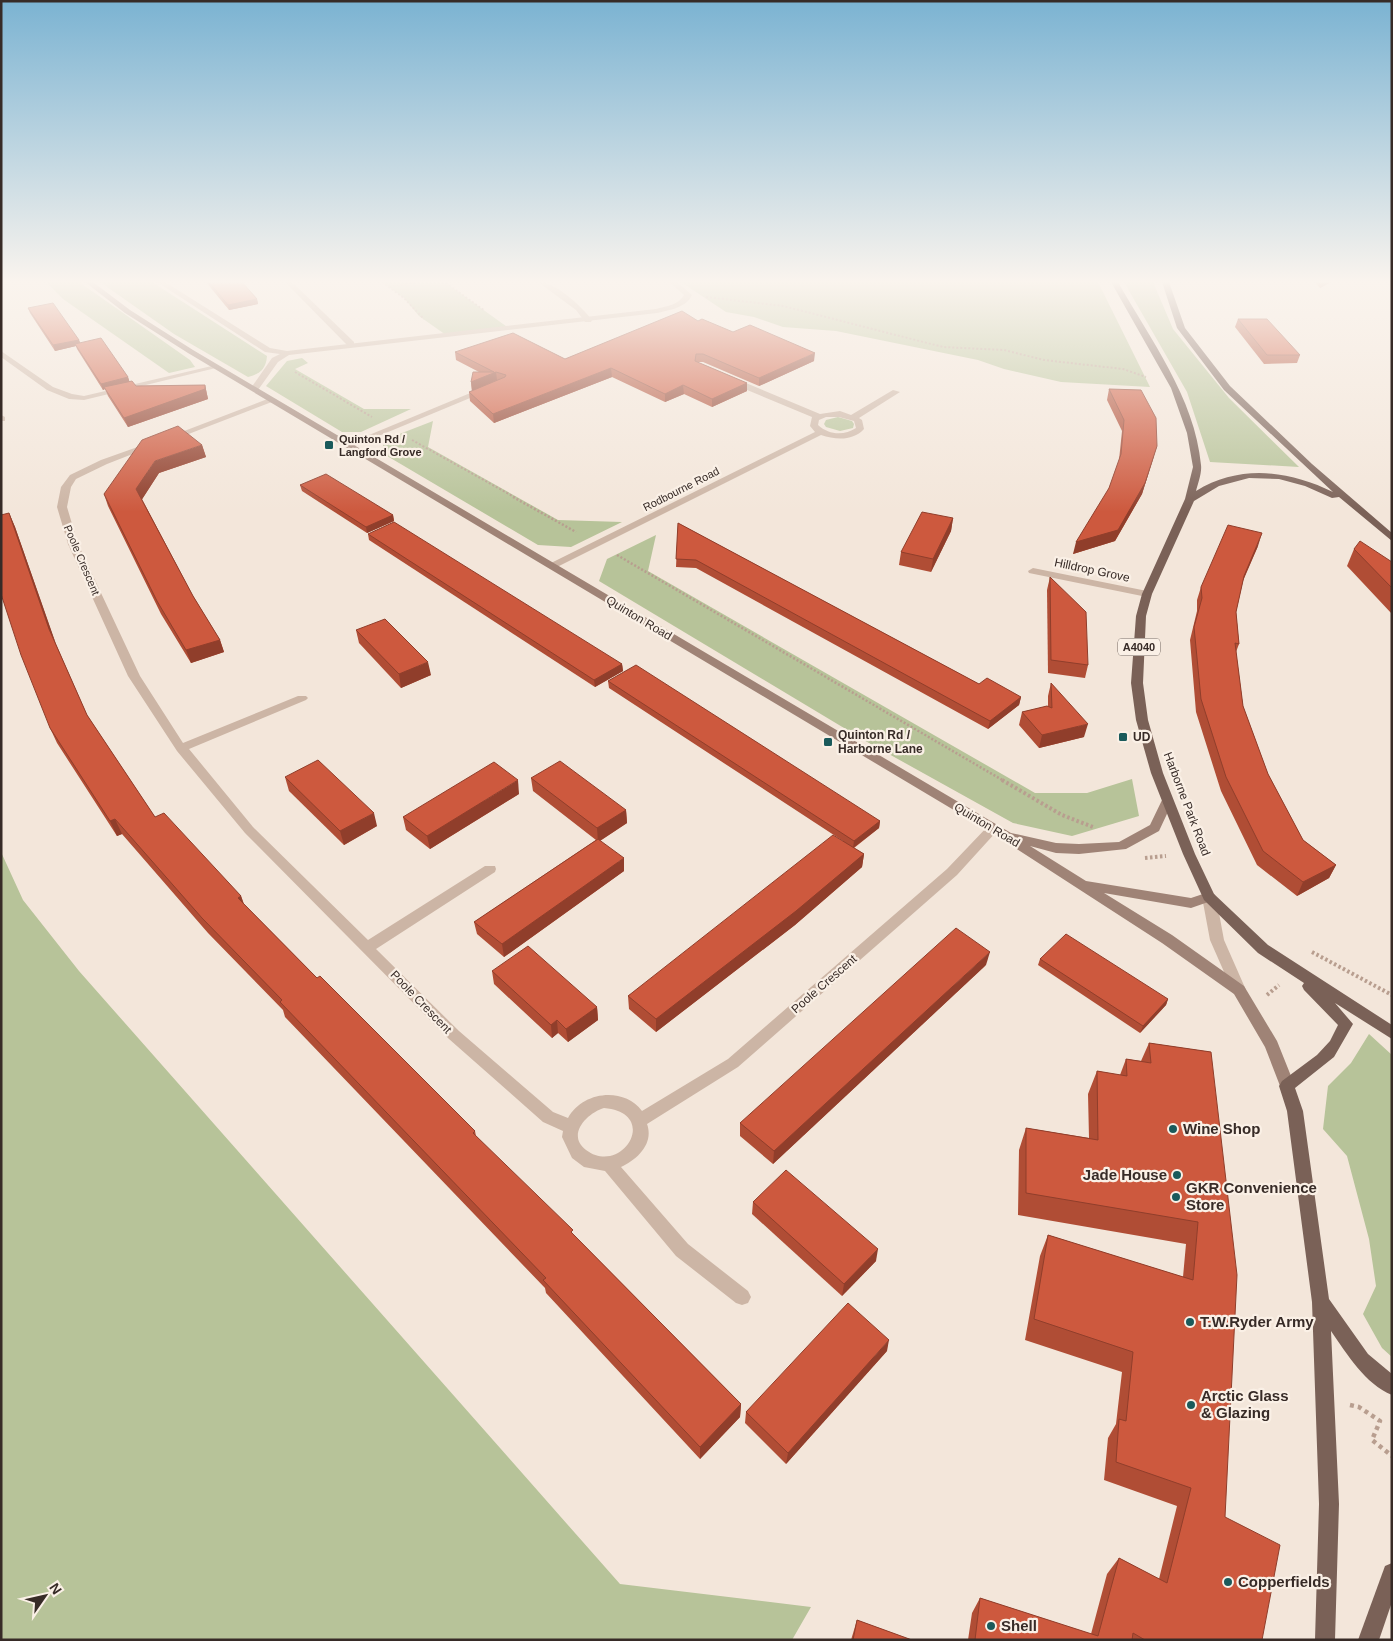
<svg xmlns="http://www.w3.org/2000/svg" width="1393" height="1641" viewBox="0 0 1393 1641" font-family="Arial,sans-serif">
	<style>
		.green { fill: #b7c399 }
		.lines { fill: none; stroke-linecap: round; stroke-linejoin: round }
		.path-far3 { stroke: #b89e8f; stroke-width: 2; stroke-dasharray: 2 2; stroke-linecap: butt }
		.path-far2 { stroke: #b89e8f; stroke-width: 2.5; stroke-dasharray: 2 2; stroke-linecap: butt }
		.path-far1 { stroke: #b89e8f; stroke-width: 4; stroke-dasharray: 2.5 2.5; stroke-linecap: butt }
		.path { stroke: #b89e8f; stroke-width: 4.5; stroke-dasharray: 4 4; stroke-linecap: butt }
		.lane { fill: #ccb5a5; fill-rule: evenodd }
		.street { fill: #ccb5a5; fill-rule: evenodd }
		.secondary { fill: #9f8376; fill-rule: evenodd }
		.primary { fill: #7a6157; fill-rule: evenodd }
		.wall { fill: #b04d35 }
		.shaded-wall { fill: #903e2b }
		.building { fill: #cd593e; stroke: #903e2b }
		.poi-dot { fill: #1a5a5b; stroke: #faf0e6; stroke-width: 2 }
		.labels { text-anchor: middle; stroke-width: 4.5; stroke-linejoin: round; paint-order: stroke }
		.far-poi-label { font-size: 11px; font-weight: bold; fill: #372b27; stroke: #faf0e6; text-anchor: start }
		.far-street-label { font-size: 11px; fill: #372b27; stroke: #faf0e6 }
		.shield { fill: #faf0e6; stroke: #726660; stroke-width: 1 }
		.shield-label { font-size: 11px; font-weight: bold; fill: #372b27 }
		.street-label { font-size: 12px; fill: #372b27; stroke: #faf0e6 }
		.poi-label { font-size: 12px; font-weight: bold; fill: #372b27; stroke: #faf0e6; text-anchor: start }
		.near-poi-label { font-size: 15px; font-weight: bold; fill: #372b27; stroke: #faf0e6; text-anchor: start }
	</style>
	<rect width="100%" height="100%" fill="#f3e6da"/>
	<!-- green -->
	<g class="green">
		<path d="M46 282H79L190 360 195 367 169 373 63 299Z"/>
		<path d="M100 282H152L267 356C266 369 260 374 248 377L174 334Z"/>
		<path d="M382 282 446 283 510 329 446 335 419 316 404 298Z"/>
		<path d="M681 282H1098L1150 387 1061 382 1004 369 978 360 836 331 783 327 754 317 726 312Z"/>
		<path d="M1124 282H1153L1173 329 1229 398 1299 467 1210 462 1187 392Z"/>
		<path d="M302 358 308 363 295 369 364 409H411L361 432H342L266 386 287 361Z"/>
		<path d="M838 417 852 421 854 424 853 428 840 431 826 427 824 424 826 420Z"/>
		<path d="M433 421 428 447 558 520 622 522 571 547 538 545 382 453 384 440Z"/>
		<path d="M656 535 648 571 1035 793H1087L1132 779 1139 816 1072 836 1013 823 869 743 599 581 607 559Z"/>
		<path d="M1 852 23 900 79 971 620 1584 811 1607 792 1640H1Z"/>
		<path d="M1369 1034 1392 1055V1357L1382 1348 1363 1314 1376 1286 1369 1239 1347 1156 1323 1129 1328 1086 1351 1063Z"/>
	</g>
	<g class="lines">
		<!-- path-far3 -->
		<g class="path-far3">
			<path d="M382 282 404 298 424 319"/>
			<path d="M434 282 446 283 485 311"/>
			<path d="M389 287 418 282"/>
			<path d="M706 297 783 306 943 347 1004 350 1044 360 1123 369 1146 377"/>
			<path d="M295 372 372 417"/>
			<path d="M412 440 516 498"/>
		</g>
		<!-- path-far2 -->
		<g class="path-far2">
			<path d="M513 497 576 532"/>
			<path d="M617 555 1004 781"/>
		</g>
		<!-- path-far1 -->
		<g class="path-far1">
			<path d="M1002 780 1062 815 1093 827"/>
			<path d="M1145 858 1166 856"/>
			<path d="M1312 952 1392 995"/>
			<path d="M1267 995 1279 985"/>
		</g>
		<!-- path -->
		<path class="path" d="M1350 1405 1359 1407 1380 1421 1372 1440 1392 1456"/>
		<!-- lane -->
		<g class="lane">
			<path d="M285 282H292L354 342V346H348Z"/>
			<path d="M538 282C556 282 581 306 592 320L591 322H585L576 310Z"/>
			<path d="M1 415 5 417V421H1Z"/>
			<path d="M1209 892 1214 894 1216 897 1224 940 1246 990 1244 994 1239 996 1234 994 1232 990 1210 940 1202 897 1204 894Z"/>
		</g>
		<!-- street -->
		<g class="street">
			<path d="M157 282H165L270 348 287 351 656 309C666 306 679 305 684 295L669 282H677L692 295C686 308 669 310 657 313L289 355 278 362 258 390H255L251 388 272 358 280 354 265 352Z"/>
			<path d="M1 351 53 387 72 394 84 396 216 365 220 367 84 400 69 399 47 390 1 357Z"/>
			<path d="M728 378H734L820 414 840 411 851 415 893 390 900 392 859 418 862 420 864 429C853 441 836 440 821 435L555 568H549V564L815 432 810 426 812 417 728 382ZM826 417H839L854 421 856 428C844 436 829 435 818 425L819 420Z"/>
			<path d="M480 389 487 391 352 447 345 445Z"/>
			<path d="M270 398 277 400 173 440 166 438Z"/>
			<path d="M146 444 153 446 107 464 76 479 71 487 67 507 78 544 140 676 183 743 298 696H306L308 698 306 700 189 749 253 827 368 940 485 866H495L496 869 495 872 376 949 459 1031 553 1112 568 1118C582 1092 623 1086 642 1111L728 1059 947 869 989 825H997L999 828 997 831 957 875 738 1067 647 1124C654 1143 638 1159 621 1167L688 1244 748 1291 751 1297 748 1303 742 1305 736 1303 676 1256 605 1171 584 1167 572 1158 562 1137 563 1131 543 1122 449 1039 245 833 177 751 128 676 68 544 57 507 61 487 70 475 101 460ZM604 1108C661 1113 622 1177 586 1150 566 1135 587 1113 604 1108Z"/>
			<path d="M1033 568 1147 591 1152 594 1147 597 1029 573 1028 571Z"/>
		</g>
		<!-- secondary -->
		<path class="secondary" d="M85 282H93L130 310 193 350 1011 833 1056 843 1079 844 1119 842 1150 825 1163 798H1171L1173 801 1159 831 1126 849 1079 854 1056 853 1030 846 1086 881 1191 898 1209 892 1214 894 1216 897 1214 900 1191 908 1104 893 1172 935 1244 986 1277 1041 1295 1086 1292 1091 1287 1092 1282 1091 1265 1047 1234 994 1162 943 989 831 188 353 125 313Z"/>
		<!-- primary -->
		<g class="primary">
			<path d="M1111 282H1118C1150 339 1195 398 1201 465 1202 473 1198 483 1196 491 1240 464 1288 470 1333 492L1224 390 1177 328 1162 282H1169L1185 328 1230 386 1312 464 1392 533V541L1339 497 1332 498 1305 486 1279 479 1249 478 1219 486 1194 501 1152 594 1146 616 1143 683 1148 720 1163 773 1195 854 1214 894 1268 945 1392 1025V1039L1335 1003 1353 1024 1334 1057 1295 1088 1303 1111 1329 1299 1368 1354 1392 1374V1395C1365 1384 1347 1354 1331 1331L1339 1504 1335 1640H1315L1319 1504 1312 1302 1287 1111 1279 1086 1282 1081 1317 1055 1330 1041 1338 1025 1304 990 1302 986 1304 983 1258 953 1204 900 1183 854 1151 773 1136 720 1131 683 1136 616 1142 594 1185 499 1193 467 1187 433 1171 388Z"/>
			<path d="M1392 1563V1602L1379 1640H1358L1385 1566Z"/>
		</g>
	</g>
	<!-- wall -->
	<g class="wall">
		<path d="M206 282H242L257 299 258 304 229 310Z"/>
		<path d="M1315 282H1331L1320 288Z"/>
		<path d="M28 308 79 340 80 343 128 377 129 381 136 386 205 385 208 399 128 427 108 396 105 389 103 390 77 349 76 346 55 351 30 313Z"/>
		<path d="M1238 319 1300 355 1297 363 1264 364 1235 327Z"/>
		<path d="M698 321 814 361 759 386 703 362H697L747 383V391L712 407 684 394 665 402 612 377 494 423 470 401 469 392 472 391 471 382 479 372 456 360 455 352 565 359Z"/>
		<path d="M1109 389 1154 456 1142 494 1115 541 1073 554 1109 488 1119 460 1122 431 1107 400Z"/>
		<path d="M202 445 206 457 159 473 142 499 193 596 220 640 224 652 191 663 161 614 108 506 104 494Z"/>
		<path d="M300 485 393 515 394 521 367 533 302 491Z"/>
		<path d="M9 513 15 527 55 642 87 715 155 817 241 896 244 904 317 978 475 1131 476 1136 741 1404 740 1417 700 1459 546 1293 545 1288 285 1017 283 1010 208 933 122 834 117 836 57 743 50 728Z"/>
		<path d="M953 518 951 531 931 572 899 565 901 552Z"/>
		<path d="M678 523 979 684 1021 697 1019 705 988 729 696 568 676 567Z"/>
		<path d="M368 534 622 664 623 671 595 687 369 540Z"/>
		<path d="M1258 546 1243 581 1236 612 1239 644 1236 652 1243 706 1268 774 1303 840 1336 865 1329 878 1297 896 1257 865 1221 791 1196 712 1190 640 1197 611V600L1201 587Z"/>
		<path d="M1354 549 1392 562V614L1347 566Z"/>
		<path d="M1050 577 1088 665 1085 678 1048 673 1047 590Z"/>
		<path d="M356 630 431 675 401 688 359 643Z"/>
		<path d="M608 681 880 821 879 828 854 848 864 854 862 867 795 925 656 1032 629 1009 628 996 843 841 609 688Z"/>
		<path d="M1051 683 1084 737 1039 748 1019 725 1022 712 1048 706V696Z"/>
		<path d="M285 777 377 826 344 845 289 791Z"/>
		<path d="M531 778 626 810 627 823 600 841 624 871 504 957 477 934 474 922 596 840 533 791Z"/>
		<path d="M519 794 430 849 406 830 403 817Z"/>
		<path d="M1040 959 1168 999 1166 1005 1140 1033 1038 965Z"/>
		<path d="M986 965 773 1164 740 1136V1123Z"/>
		<path d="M492 971 597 1007 598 1020 568 1042 558 1033 552 1038 494 984Z"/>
		<path d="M1149 1043 1211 1052 1225 1517 1262 1640H968L972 1613 980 1598 1091 1634 1107 1574 1119 1558 1159 1579 1177 1506 1104 1480 1108 1438 1116 1424 1122 1372 1025 1340 1040 1256 1048 1235 1183 1277 1186 1244 1018 1215 1019 1150 1026 1128 1089 1138 1088 1094 1097 1071 1120 1075 1126 1059 1141 1061Z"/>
		<path d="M753 1202 876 1261 842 1296 752 1214Z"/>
		<path d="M887 1351 786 1464 745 1423 746 1412Z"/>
		<path d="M857 1620 912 1640H851Z"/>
	</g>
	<!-- shaded-wall -->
	<g class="shaded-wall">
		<path d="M1322 282H1331L1320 288Z"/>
		<path d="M257 299 258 304 229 310 228 305Z"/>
		<path d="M79 340 81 345 75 344 76 346 55 351 53 345Z"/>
		<path d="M815 353 814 361 759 386V378Z"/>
		<path d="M611 368 612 377 494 423 493 414Z"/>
		<path d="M496 372 497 380 472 391 471 382Z"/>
		<path d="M128 377 130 383 104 387 105 389 103 390 101 384Z"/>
		<path d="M747 383V391L712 407V399Z"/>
		<path d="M205 385 208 399 128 427 124 418Z"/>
		<path d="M683 385 684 394 665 402V394Z"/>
		<path d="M202 445 206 457 159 473 141 501 136 489 155 461Z"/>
		<path d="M1157 446 1142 494 1115 541 1073 554 1076 542Z"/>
		<path d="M9 513 15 527 56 644 49 629Z"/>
		<path d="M393 515 394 521 367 533 366 527Z"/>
		<path d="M953 518 951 531 931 572 933 559Z"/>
		<path d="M1262 533 1258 546 1239 589 1244 576Z"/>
		<path d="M220 640 224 652 191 663 186 650Z"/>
		<path d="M428 662 431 675 401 688 399 674Z"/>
		<path d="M622 664 623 671 595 687 594 680Z"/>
		<path d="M1021 697 1019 705 988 729 990 721Z"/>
		<path d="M1088 724 1084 737 1039 748 1042 735Z"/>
		<path d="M518 780 519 794 430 849 427 836Z"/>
		<path d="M626 810 627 823 598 842 597 828Z"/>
		<path d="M374 813 377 826 344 845 340 831Z"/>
		<path d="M115 819 122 834 117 836 110 821Z"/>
		<path d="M880 821 879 828 853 848 854 841Z"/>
		<path d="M864 854 862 867 795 925 656 1032V1019Z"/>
		<path d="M624 858V871L504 957 502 944Z"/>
		<path d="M1336 865 1329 878 1297 896 1303 882Z"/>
		<path d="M241 896 246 911 238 898Z"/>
		<path d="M990 952 986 965 773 1164 774 1151Z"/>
		<path d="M1168 999 1166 1005 1140 1033 1143 1026Z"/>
		<path d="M597 1007 598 1020 568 1042 566 1029Z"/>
		<path d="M557 1020 558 1033 552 1038 551 1025Z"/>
		<path d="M878 1249 876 1261 842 1296 844 1284Z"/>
		<path d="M889 1340 887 1351 786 1464 788 1453Z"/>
		<path d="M741 1404 740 1417 700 1459V1447Z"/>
	</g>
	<!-- building -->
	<g class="building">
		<path d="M209 282H242L257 299 228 305Z"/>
		<path d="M53 303 79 340 53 345 28 308Z"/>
		<path d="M682 311 698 321 702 319 733 332 750 325 815 353 759 378 703 354H696L695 361 747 383 712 399 683 385 665 394 611 368 493 414 469 392 505 377 506 375 496 372 471 382 473 372H494L455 352 513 333 565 359Z"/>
		<path d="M1238 319H1267L1300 355H1267Z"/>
		<path d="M101 338 128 377 101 384 75 344Z"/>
		<path d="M132 381 136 386 205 385V389L124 418 104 387Z"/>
		<path d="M1109 389 1141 390 1156 418 1157 446 1145 483 1118 530 1076 542 1109 488 1121 454 1124 420Z"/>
		<path d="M178 426 202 445 155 461 136 489 193 596 220 640 186 650 157 601 104 494 142 440Z"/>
		<path d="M326 474 393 515 366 527 300 485Z"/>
		<path d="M922 512 953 518 933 559 901 552Z"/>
		<path d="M9 513 49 629 87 715 155 817 164 813 241 896 238 898 317 978 320 976 475 1131 473 1133 573 1230 571 1232 741 1404 700 1447 543 1280 546 1278 280 1002 282 1000 202 918 115 819 110 821 50 728 21 655 1 594V515Z"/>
		<path d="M394 522 622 664 594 680 368 534Z"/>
		<path d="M678 523 979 684 987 678 1021 697 990 721 696 560 676 559Z"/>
		<path d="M1228 525 1262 533 1244 576 1236 612 1239 644 1235 643 1243 706 1268 774 1303 840 1336 865 1303 882 1263 851 1226 777 1201 699 1194 627 1202 598 1201 587Z"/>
		<path d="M1360 541 1392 562V588L1354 549Z"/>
		<path d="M1050 577 1086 612 1088 665 1051 660Z"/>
		<path d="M385 619 428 662 399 674 356 630Z"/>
		<path d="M636 665 880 821 854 841 608 681Z"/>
		<path d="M1051 683 1088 724 1042 735 1022 712 1047 706 1052 708Z"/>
		<path d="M318 760 374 813 340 831 285 777Z"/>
		<path d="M560 761 626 810 597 828 531 778Z"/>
		<path d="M494 762 518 780 427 836 403 817Z"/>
		<path d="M833 835 864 854 796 911 656 1019 628 996Z"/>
		<path d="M598 839 624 858 502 944 474 922Z"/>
		<path d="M956 928 990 952 774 1151 740 1123Z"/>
		<path d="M1066 934 1168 999 1143 1026 1040 959Z"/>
		<path d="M528 946 597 1007 566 1029 557 1020 551 1025 492 971Z"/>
		<path d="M1149 1043 1211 1052 1237 1275 1225 1517 1280 1545 1262 1640H1145L1133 1633 1132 1640H975L980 1598 1098 1636 1119 1558 1167 1583 1191 1488 1116 1462 1119 1419 1126 1421 1133 1352 1034 1319 1048 1235 1193 1280 1198 1222 1026 1193V1128L1098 1140 1097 1071 1127 1076 1126 1059 1151 1063Z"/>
		<path d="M786 1170 878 1249 844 1284 753 1202Z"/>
		<path d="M848 1303 889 1340 788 1453 746 1412Z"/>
		<path d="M857 1620 912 1640H853Z"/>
	</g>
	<!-- sky -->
	<linearGradient id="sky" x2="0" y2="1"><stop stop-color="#7bb3d2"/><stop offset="0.55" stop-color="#faf4ee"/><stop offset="1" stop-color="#faf4ee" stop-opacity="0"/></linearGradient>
	<rect width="1393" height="512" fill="url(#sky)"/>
	<!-- markers -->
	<g class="poi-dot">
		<rect x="324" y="440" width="10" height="10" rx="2.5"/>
		<rect x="1118" y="732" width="10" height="10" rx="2.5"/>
		<rect x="823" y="737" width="10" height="10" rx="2.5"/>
		<circle cx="1173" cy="1129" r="5"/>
		<circle cx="1177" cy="1175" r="5"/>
		<circle cx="1176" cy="1197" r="5"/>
		<circle cx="1190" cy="1322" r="5"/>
		<circle cx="1191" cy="1405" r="5"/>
		<circle cx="1228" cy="1582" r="5"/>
		<circle cx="991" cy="1626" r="5"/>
	</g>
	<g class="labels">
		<!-- far-poi labels -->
		<g class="far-poi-label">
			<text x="339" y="443">Quinton Rd /<tspan x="339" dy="13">Langford Grove</tspan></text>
		</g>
		<!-- far-street labels -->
		<g class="far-street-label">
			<text transform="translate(681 489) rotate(-27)" y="4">Rodbourne Road</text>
			<text transform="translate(82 560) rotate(67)" y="4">Poole Crescent</text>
		</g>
		<!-- shield labels -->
		<rect class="shield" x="1118" y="638.5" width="42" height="17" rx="4"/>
		<g class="shield-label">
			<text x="1139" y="651">A4040</text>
		</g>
		<!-- street labels -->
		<g class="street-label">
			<text transform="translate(1092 570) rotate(12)" y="4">Hilldrop Grove</text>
			<text transform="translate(639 618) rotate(31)" y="4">Quinton Road</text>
			<text transform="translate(1187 804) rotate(69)" y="4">Harborne Park Road</text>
			<text transform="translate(987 825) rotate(31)" y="4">Quinton Road</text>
			<text transform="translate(824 984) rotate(-41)" y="4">Poole Crescent</text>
			<text transform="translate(421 1002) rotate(46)" y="4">Poole Crescent</text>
		</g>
		<!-- poi labels -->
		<g class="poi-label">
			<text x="838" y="739">Quinton Rd /<tspan x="838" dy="14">Harborne Lane</tspan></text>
			<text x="1133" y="741">UD</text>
		</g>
		<!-- near-poi labels -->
		<g class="near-poi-label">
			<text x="1183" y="1134">Wine Shop</text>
			<text x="1167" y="1180" text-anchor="end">Jade House</text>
			<text x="1186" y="1193">GKR Convenience<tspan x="1186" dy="17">Store</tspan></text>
			<text x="1200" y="1327">T.W.Ryder Army</text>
			<text x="1201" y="1401">Arctic Glass<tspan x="1201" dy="17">&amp; Glazing</tspan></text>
			<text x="1238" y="1587">Copperfields</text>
			<text x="1001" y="1631">Shell</text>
		</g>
	</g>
	<!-- border -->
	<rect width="1393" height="1641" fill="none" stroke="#372b27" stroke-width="5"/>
	<!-- north arrow -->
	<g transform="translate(45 1596) rotate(56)" stroke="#faf0e6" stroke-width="4" paint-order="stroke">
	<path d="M0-4L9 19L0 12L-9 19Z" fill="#372b27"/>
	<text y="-8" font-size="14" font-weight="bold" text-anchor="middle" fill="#372b27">N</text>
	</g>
</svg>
